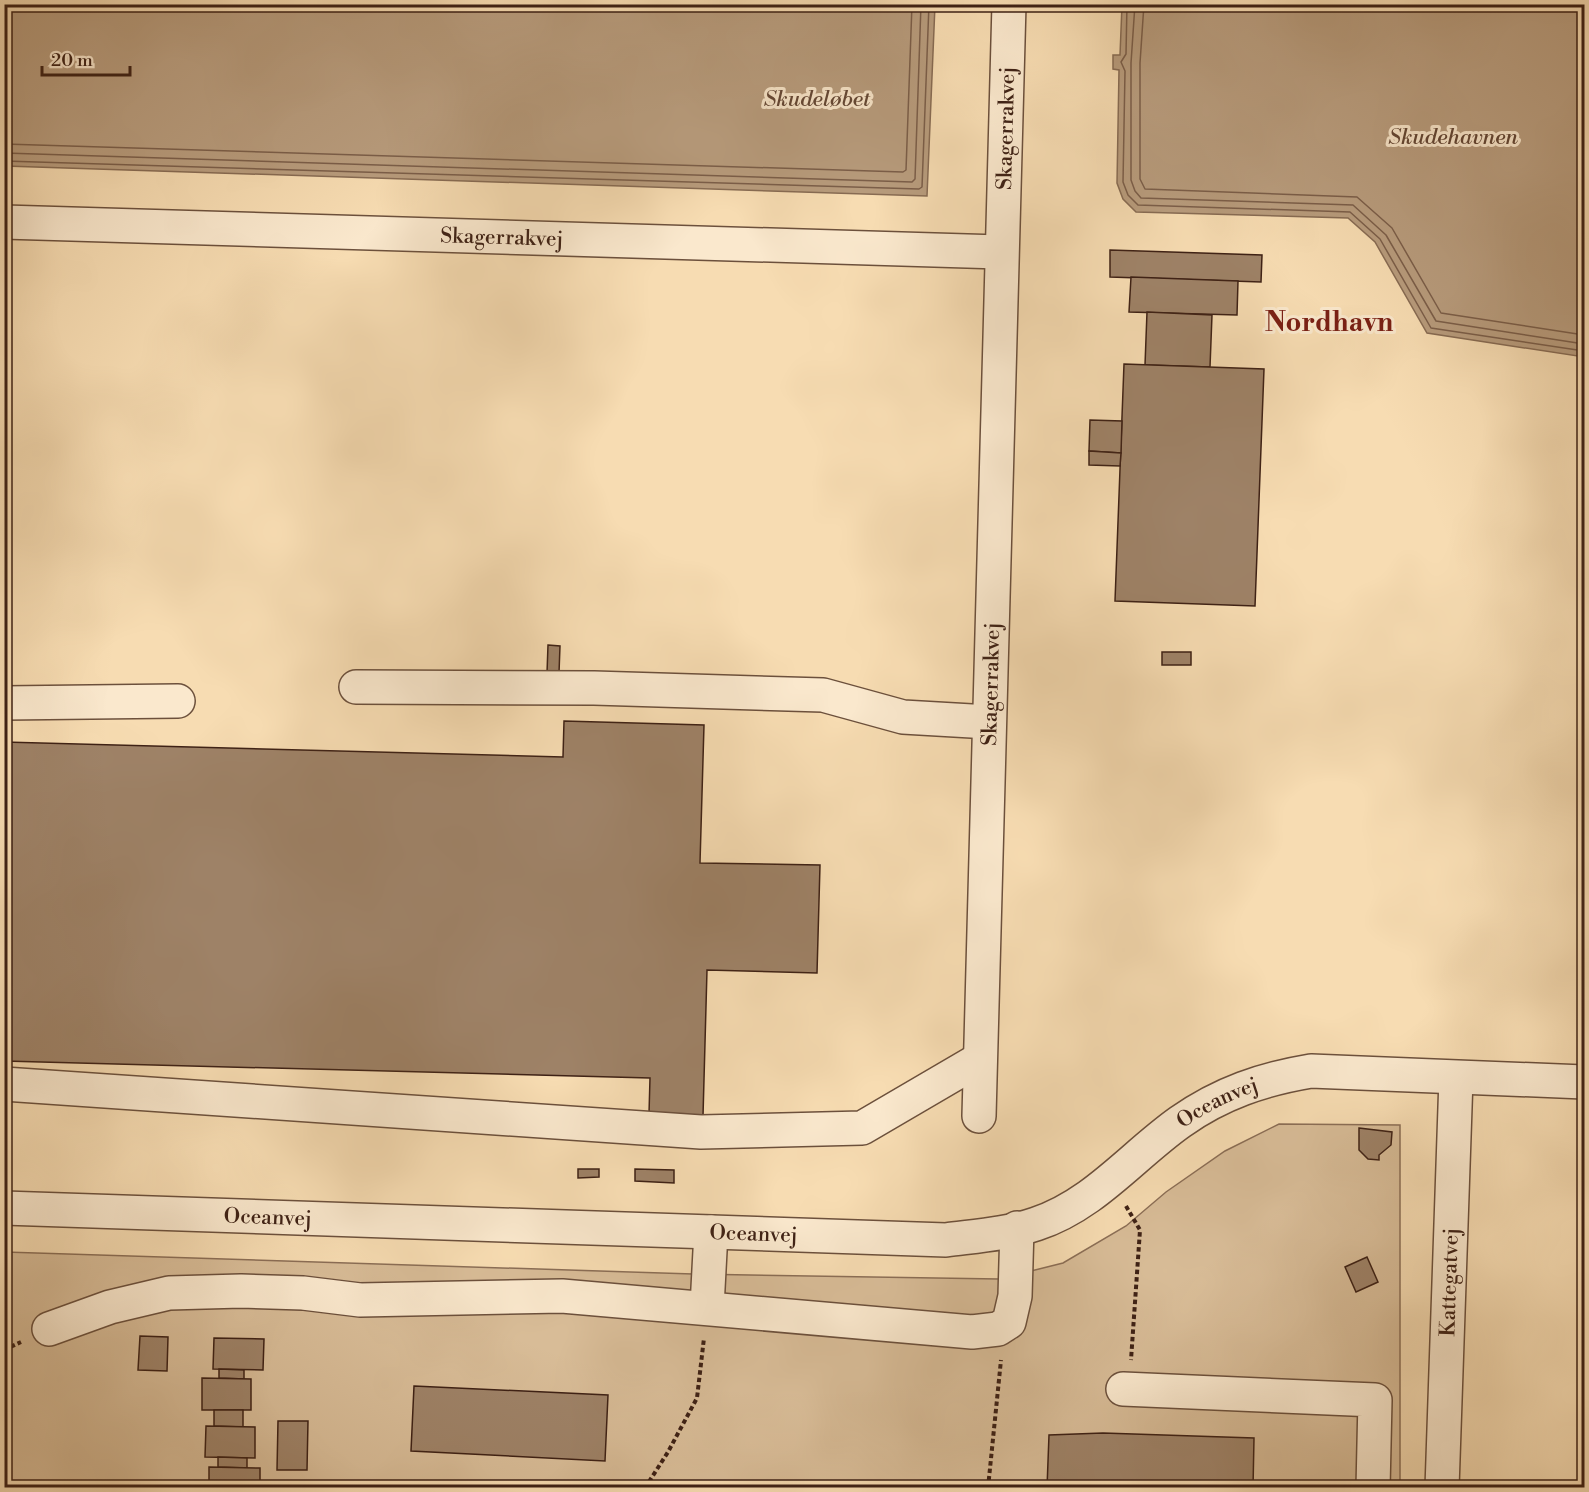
<svg xmlns="http://www.w3.org/2000/svg" width="1589" height="1492" viewBox="0 0 1589 1492" font-family="'Libre Bodoni',serif">
	<style>
		.green { fill: #d8bc97; stroke: #8b6e56; stroke-width: 1.5 }
		.water { fill: #b89c7d; stroke: #876b53; stroke-width: 1.5 }
		.lines { fill: none; stroke-linecap: round; stroke-linejoin: round }
		.shore { stroke: #7b5e49; stroke-width: 1.5 }
		.building { fill: #9e8267; stroke: #3e2115; stroke-width: 1.5 }
		.minor-casing { stroke: #6c503c; stroke-width: 36 }
		.path { stroke: #3e2115; stroke-width: 4; stroke-dasharray: 4.5 3; stroke-linecap: butt }
		.minor { stroke: #fae8cd; stroke-width: 33 }
		.labels { text-anchor: middle; stroke-width: 6; stroke-linejoin: round; paint-order: stroke }
		.street-label { font-size: 21px; fill: #3e2115; stroke: #fae8cd }
		.water-label { font-size: 22px; font-style: italic; fill: #634634; stroke: #fae8cd }
		.district-label { font-size: 27px; font-weight: bold; fill: #7a1f14; stroke: #fae8cd }
	</style>
	<rect width="100%" height="100%" fill="#f7dcb2"/>
	<filter id="stains"><feTurbulence type="fractalNoise" baseFrequency=".00333" numOctaves="4"/><feColorMatrix values="0 0 0 0 .2 0 0 0 0 .09 0 0 0 0 .02 0 0 0 .5 -.17"/></filter>
	<radialGradient id="worn" r=".72"><stop offset=".6" stop-color="#630" stop-opacity="0"/><stop offset="1" stop-color="#630" stop-opacity=".3"/></radialGradient>
	<!-- green -->
	<path class="green" d="M1279 1124 1400 1125V1487L5 1488V1252L693 1274 999 1279 1063 1263 1126 1226 1166 1192 1225 1151Z"/>
	<!-- water -->
	<g class="water">
		<path d="M5 4 935 5 927 196 5 166Z"/>
		<path d="M1122 5H1584V357L1427 333 1375 242 1348 218 1136 212 1123 199 1117 183 1119 70 1113 69V55H1120Z"/>
	</g>
	<g class="lines">
		<!-- shore -->
		<g class="shore">
			<path d="M1127 4 1126 54 1121 62 1125 71 1123 182 1128 195 1138 205 1350 212 1380 239 1431 328 1584 351"/>
			<path d="M1135 4 1131 63V180L1135 191 1141 198 1353 205 1386 235 1436 321 1584 344"/>
			<path d="M1144 4 1140 63V179L1145 189 1357 197 1392 228 1441 313 1584 335"/>
			<path d="M4 144 903 172 906 170 912 4"/>
			<path d="M4 153 912 182 915 179 921 4"/>
			<path d="M4 161 919 189 922 187 929 4"/>
		</g>
	</g>
	<!-- building -->
	<g class="building">
		<path d="M1110 250 1262 255 1261 282 1110 277Z"/>
		<path d="M1131 277 1238 281 1237 315 1129 312Z"/>
		<path d="M1147 312 1212 315 1210 367 1145 365Z"/>
		<path d="M1124 364 1264 369 1255 606 1115 601Z"/>
		<path d="M1090 420 1122 421 1121 453 1089 451Z"/>
		<path d="M1089 451 1121 453 1120 466 1089 465Z"/>
		<path d="M548 645 560 646 559 673H547Z"/>
		<rect x="1162" y="652" width="29" height="13"/>
		<path d="M564 721 704 725 700 863 820 865 817 973 707 970 703 1116 649 1114 650 1078 4 1061V742L563 757Z"/>
		<path d="M1359 1128 1392 1132 1391 1145 1379 1155V1160L1368 1159 1359 1150Z"/>
		<path d="M578 1169H599V1177L578 1178Z"/>
		<path d="M635 1169 674 1170V1183L635 1181Z"/>
		<path d="M1367 1257 1378 1282 1356 1292 1345 1267Z"/>
		<path d="M140 1336 168 1337 167 1371 138 1370Z"/>
		<path d="M214 1338 264 1339 263 1370 213 1369Z"/>
		<path d="M219 1369 244 1370V1379L219 1378Z"/>
		<path d="M202 1378 251 1379V1410H202Z"/>
		<path d="M414 1386 608 1395 605 1461 411 1451Z"/>
		<path d="M214 1410H243V1427L214 1426Z"/>
		<path d="M278 1421H308L307 1470H277Z"/>
		<path d="M206 1426 255 1427V1458L205 1457Z"/>
		<path d="M1103 1433 1254 1438 1253 1488H1047L1049 1435Z"/>
		<path d="M218 1457 247 1458V1468L218 1467Z"/>
		<path d="M209 1467 260 1468V1488H209Z"/>
	</g>
	<g class="lines">
		<!-- minor casing -->
		<g class="minor-casing">
			<g id="minor">
				<path id="s1" d="M4 222 1000 252"/>
				<path d="M356 687 594 688 823 695 903 717 989 722"/>
				<path d="M4 703 178 701"/>
				<path d="M4 1084 701 1132 862 1128 980 1059"/>
				<path id="s2" d="M979 1116 1009 4"/>
				<path id="s3" d="M4 1208 946 1240C976 1236 1007 1234 1036 1224 1094 1205 1132 1156 1180 1122 1221 1093 1263 1079 1311 1071L1584 1082"/>
				<path d="M707 1307 711 1232"/>
				<path d="M49 1329 110 1307 169 1293 241 1291 303 1293 360 1300 562 1296 972 1332 998 1329 1009 1322 1015 1296 1017 1228"/>
				<path d="M1123 1389 1375 1400 1373 1488"/>
				<path id="s4" d="M1442 1488 1456 1078"/>
			</g>
		</g>
		<!-- path -->
		<g class="path">
			<path d="M1126 1206 1140 1230 1131 1360"/>
			<path d="M4 1350 21 1342"/>
			<path d="M645 1488 668 1452 697 1398 704 1338"/>
			<path d="M988 1488 1001 1360"/>
		</g>
		<!-- minor -->
		<use href="#minor" class="minor"/>
	</g>
	<g class="labels">
		<!-- street labels -->
		<g class="street-label">
			<text dy="7" stroke="none"><textPath href="#s2" startOffset="988">Skagerrakvej</textPath></text>
			<text dy="7" stroke="none"><textPath href="#s1" startOffset="498">Skagerrakvej</textPath></text>
			<text dy="7" stroke="none"><textPath href="#s2" startOffset="432">Skagerrakvej</textPath></text>
			<text dy="7" stroke="none"><textPath href="#s3" startOffset="1254">Oceanvej</textPath></text>
			<text dy="7" stroke="none"><textPath href="#s3" startOffset="264">Oceanvej</textPath></text>
			<text dy="7" stroke="none"><textPath href="#s3" startOffset="750">Oceanvej</textPath></text>
			<text dy="7" stroke="none"><textPath href="#s4" startOffset="206">Kattegatvej</textPath></text>
		</g>
		<!-- water labels -->
		<g class="water-label">
			<text x="817" y="106">Skudeløbet</text>
			<text x="1453" y="144">Skudehavnen</text>
		</g>
		<!-- district labels -->
		<g class="district-label">
			<text x="1329" y="331">Nordhavn</text>
		</g>
	</g>
	<!-- margin -->
	<rect width="1589" height="1492" fill="none" stroke="#f7dcb2" stroke-width="24"/>
	<rect x="6" y="6" width="1577" height="1480" fill="none" stroke="#3e2115" stroke-width="3"/>
	<rect x="12" y="12" width="1565" height="1468" fill="none" stroke="#3e2115" stroke-width="1.5"/>
	<!-- scale -->
	<path d="M42 66v9h88v-9" fill="none" stroke="#3e2115" stroke-width="3"/>
	<text x="51" y="66" font-size="18" fill="#3e2115" stroke="#fae8cd" stroke-width="4.5" paint-order="stroke">20 m</text>
	<rect width="100%" height="100%" filter="url(#stains)"/>
	<rect width="100%" height="100%" fill="url(#worn)"/>
</svg>
